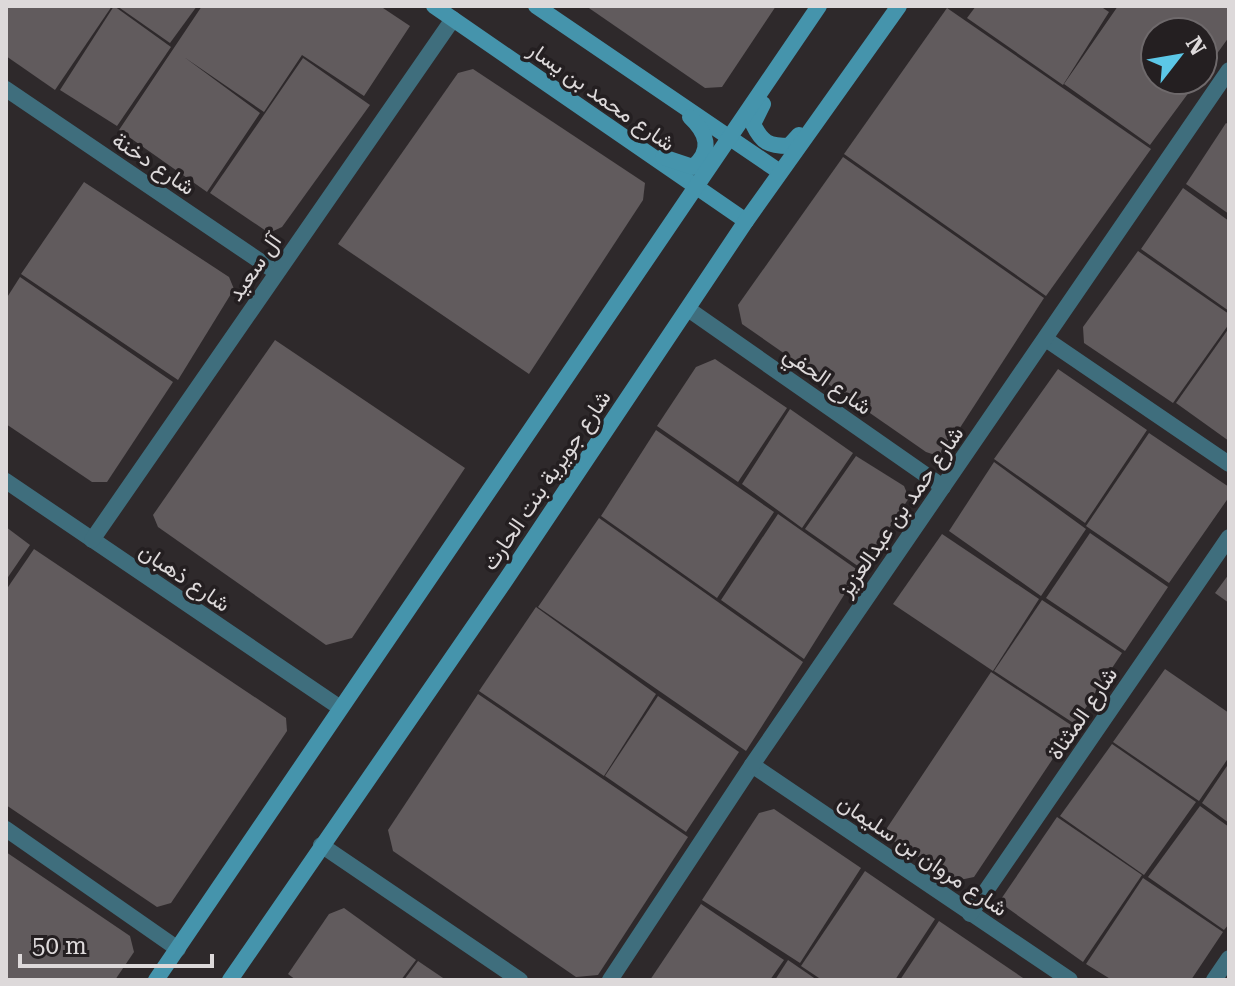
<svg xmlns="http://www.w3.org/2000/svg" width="1235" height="986" viewBox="0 0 1235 986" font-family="'Roboto Serif',Vazirmatn,serif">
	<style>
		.building { fill: #615b5d }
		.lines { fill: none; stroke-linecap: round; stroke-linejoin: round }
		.street { stroke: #3f6e7d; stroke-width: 16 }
		.secondary { stroke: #4594ac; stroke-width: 16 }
		.labels { text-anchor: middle; stroke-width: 7; stroke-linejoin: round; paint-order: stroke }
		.street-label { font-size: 22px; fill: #ddd9da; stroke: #241f21 }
	</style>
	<rect width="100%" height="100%" fill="#2e292b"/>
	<!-- building -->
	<g class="building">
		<path d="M6 6H112L55 90 6 56Z"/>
		<path d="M114 6 171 47 117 126 60 90Z"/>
		<path d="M117 6H197L170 43Z"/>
		<path d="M202 6H380L410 26 364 96 302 55 264 112 184 57 260 113 207 192 119 130Z"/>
		<path d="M586 6H776L722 87 705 88Z"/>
		<path d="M976 6H1100L1109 12 1063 85 967 18Z"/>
		<path d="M1118 6H1229V37L1203 73V32H1155V80H1198L1150 145 1064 84Z"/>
		<path d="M947 8 1151 149 1046 296 844 154Z"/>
		<path d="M303 58 370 105 282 227 269 233 210 193Z"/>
		<path d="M473 69 645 183 643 200 529 374 338 244 458 73Z"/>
		<path d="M1226 123 1229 125V214L1186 184Z"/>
		<path d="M843 157 1044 298 941 457 926 452 742 324 738 305Z"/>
		<path d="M84 182 229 277 234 289 178 380 21 274Z"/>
		<path d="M1183 188 1229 221V311L1141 249Z"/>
		<path d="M1138 251 1229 314V324L1173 403 1084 343 1083 327Z"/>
		<path d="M20 277 173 382 107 482H92L6 424V299Z"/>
		<path d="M1229 328V441L1176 403Z"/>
		<path d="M275 340 465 468 352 638 326 645 158 527 153 515Z"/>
		<path d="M715 359 787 408 738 482 657 426 696 367Z"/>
		<path d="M1058 369 1147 430 1085 523 994 459Z"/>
		<path d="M790 409 853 453 802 528 742 484Z"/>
		<path d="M656 430 774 512 717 598 601 516Z"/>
		<path d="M1149 433 1229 487V497L1169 583 1086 526Z"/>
		<path d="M856 456 904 486 909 498 862 569 805 529Z"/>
		<path d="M994 462 1086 529 1041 596 949 531Z"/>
		<path d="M778 514 859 571 804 659 721 600Z"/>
		<path d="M599 518 803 662 746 751 538 607Z"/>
		<path d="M6 527 30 545 6 580Z"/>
		<path d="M1090 533 1168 587 1125 651 1046 598Z"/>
		<path d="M942 534 1039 599 993 671 893 604Z"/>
		<path d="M34 549 286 718 287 731 171 903 157 907 6 805V590Z"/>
		<path d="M1229 574V603L1215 593Z"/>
		<path d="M1042 600 1122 653 1075 724 994 671Z"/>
		<path d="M536 607 656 694 604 776 479 691Z"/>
		<path d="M1165 669 1229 713V757L1199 801 1113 742Z"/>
		<path d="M991 672 1074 727 974 877 955 881 883 834Z"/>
		<path d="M478 694 688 837 598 975 576 977 393 851 388 830Z"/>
		<path d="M658 696 739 752 686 832 605 776Z"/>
		<path d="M1112 744 1196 802 1144 875 1060 816Z"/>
		<path d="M1229 763V823L1202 803Z"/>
		<path d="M1200 806 1229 827V924L1224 930 1148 877Z"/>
		<path d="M774 809 861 868 800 963 702 900 759 813Z"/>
		<path d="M1057 817 1142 875 1083 962 999 902Z"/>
		<path d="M6 852 130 936 134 952 115 980H6Z"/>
		<path d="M865 871 935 919 895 980H822L801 966Z"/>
		<path d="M1143 878 1223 932 1191 980H1112L1086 964Z"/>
		<path d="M701 904 784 960 770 980H650Z"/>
		<path d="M344 908 416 960 401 980H296L288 974 329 914Z"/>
		<path d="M939 921 1026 980H900Z"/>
		<path d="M788 960 817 980H775Z"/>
		<path d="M418 961 446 980H404Z"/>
	</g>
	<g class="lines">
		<!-- street -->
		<g class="street">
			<path d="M6 89 276 272"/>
			<path d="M688 309 943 487"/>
			<path d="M1047 340 1229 464"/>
			<path d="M6 481 339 707"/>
			<path d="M92 540 453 19"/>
			<path d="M752 765 1070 980"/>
			<path d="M6 829 178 949"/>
			<path d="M321 845 520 980"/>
			<path d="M970 914 1229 537"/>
			<path d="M610 980 752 765 1229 70"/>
			<path d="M1214 980 1229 958"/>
		</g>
		<!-- secondary -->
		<g class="secondary">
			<path d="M434 6 746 221"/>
			<path d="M536 6 780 172"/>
			<path d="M763 104 753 124C762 143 769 146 789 146L799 135"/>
			<path d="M663 157 693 167C713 150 707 133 690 117"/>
			<path d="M156 980 819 6"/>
			<path d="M230 980 507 578 746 221 899 6"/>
		</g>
	</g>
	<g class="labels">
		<!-- street labels -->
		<g class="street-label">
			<text transform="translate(602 96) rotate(35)" y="8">شارع محمد بن يسار</text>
			<text transform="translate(154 163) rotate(34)" y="8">شارع دخنة</text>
			<text transform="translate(254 267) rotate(-55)" y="8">آل سعيد</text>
			<text transform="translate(828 380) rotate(35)" y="8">شارع الحفي</text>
			<text transform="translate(546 480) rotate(-56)" y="8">شارع جويرية بنت الحارث</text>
			<text transform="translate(900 511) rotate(-55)" y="8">شارع حمد بن عبدالعزيز</text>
			<text transform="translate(185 577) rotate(34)" y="8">شارع ذهبان</text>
			<text transform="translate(1082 713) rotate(-56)" y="8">شارع المثناة</text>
			<text transform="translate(923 855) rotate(34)" y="8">شارع مروان بن سليمان</text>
		</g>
	</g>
	<!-- border -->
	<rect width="1235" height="986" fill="none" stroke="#ddd9da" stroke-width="16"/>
	<!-- north arrow -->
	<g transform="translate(1179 56) rotate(59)"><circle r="38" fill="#241f21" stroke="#6e696b" stroke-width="2"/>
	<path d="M0-6L14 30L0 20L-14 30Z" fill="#5cc7e7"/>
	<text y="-12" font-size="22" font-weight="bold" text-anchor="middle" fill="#ddd9da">N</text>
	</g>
	<!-- scale -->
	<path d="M20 954v12h192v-12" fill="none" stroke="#ddd9da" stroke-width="4"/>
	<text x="32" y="954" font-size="24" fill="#ddd9da" stroke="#241f21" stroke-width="6" paint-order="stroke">50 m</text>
</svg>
